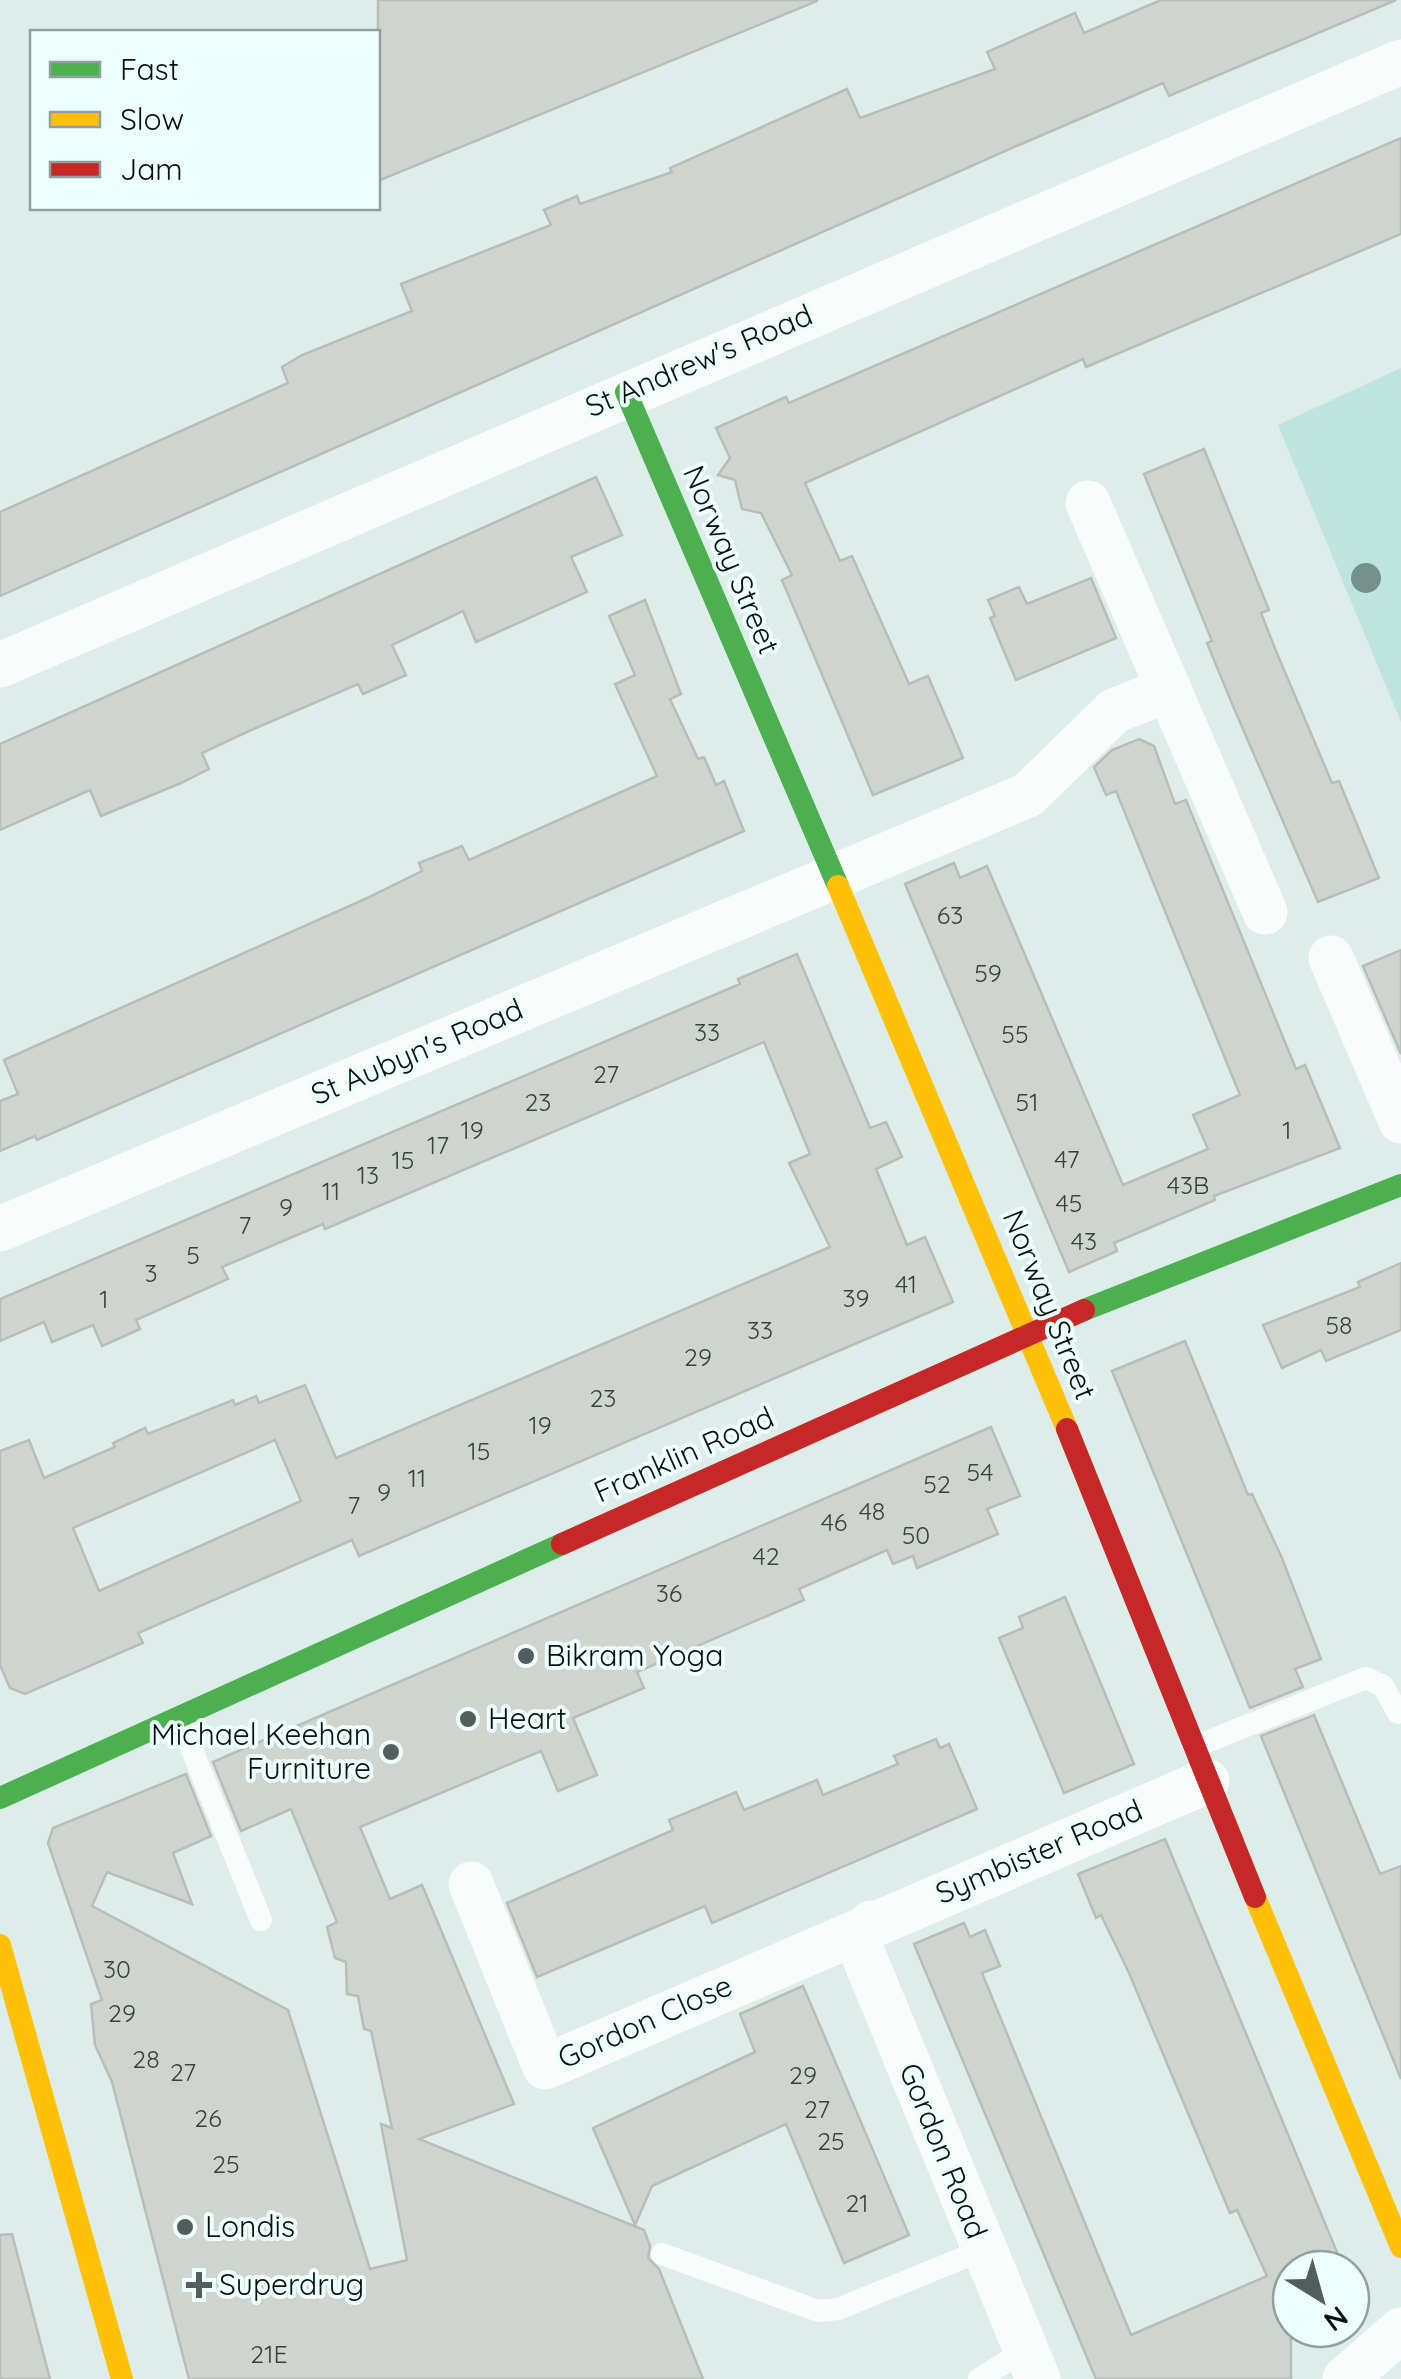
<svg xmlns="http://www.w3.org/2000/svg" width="1401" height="2379" viewBox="0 0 1401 2379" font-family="Quicksand,sans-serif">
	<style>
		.green { fill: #bde5de }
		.building { fill: #d0d4cf; stroke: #b9bdb8; stroke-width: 2.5; fill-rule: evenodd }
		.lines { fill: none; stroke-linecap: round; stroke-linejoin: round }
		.lane { stroke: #fafcfc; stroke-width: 22 }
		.street { stroke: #fafcfc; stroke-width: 45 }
		.fast { stroke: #4caf50; stroke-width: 22 }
		.slow { stroke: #ffc107; stroke-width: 22 }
		.jam { stroke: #c62828; stroke-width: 22 }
		.tree { fill: #74918c }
		.poi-dot { fill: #515e5c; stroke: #ecfffb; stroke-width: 4 }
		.labels { text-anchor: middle; stroke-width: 8; stroke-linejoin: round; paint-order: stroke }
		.number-label { font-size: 25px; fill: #38423f }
		.street-label { font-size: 30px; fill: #06110f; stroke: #ecfffb }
		.poi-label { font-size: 30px; fill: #06110f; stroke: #ecfffb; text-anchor: start }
	</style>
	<rect width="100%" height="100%" fill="#dcedea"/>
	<!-- green -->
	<path class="green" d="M1401 368V722L1278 425Z"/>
	<!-- building -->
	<g class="building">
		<path d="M378 0H817V1L378 181Z"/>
		<path d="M1161 0H1396L1169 96 1163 83 1019 145 0 596V512L288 383 282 367 302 355 412 311 401 284 551 225 544 210 577 196 580 204 672 172 670 168 847 89 860 118 995 69 987 52 1075 13 1084 33Z"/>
		<path d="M1401 138V234L1086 367 1083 359 805 483 840 561 852 556 909 684 928 676 963 758 873 795 782 580 792 575 761 513 742 509 735 480 718 475 730 458 716 428 786 397 789 403Z"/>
		<path d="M1204 449 1269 610 1261 613 1276 651 1332 783 1339 781 1379 878 1318 902 1233 706 1207 643 1212 641 1144 474Z"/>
		<path d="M596 477 622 535 571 557 587 592 476 642 463 611 392 645 406 675 363 694 358 684 249 731 202 753 209 769 181 783 101 816 90 790 0 830V744Z"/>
		<path d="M1091 578 1116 638 1016 680 990 618 995 616 988 600 1019 587 1027 604Z"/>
		<path d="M645 600 681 694 670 699 698 759 704 757 716 785 724 781 744 831 37 1140 35 1136 0 1151V1101L18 1094 4 1060 365 899 422 871 419 863 462 846 469 860 657 776 615 684 635 675 609 616Z"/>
		<path d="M1139 739 1154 746 1175 804 1186 800 1296 1069 1305 1065 1340 1148 1214 1196 1215 1200 1114 1243 1117 1251 1069 1272 905 884 954 863 960 878 987 866 1123 1185 1208 1149 1193 1115 1240 1095 1116 791 1106 795 1094 767 1112 750Z"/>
		<path d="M1401 950V1054L1363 966Z"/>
		<path d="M797 954 870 1128 886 1122 902 1157 876 1169 907 1245 925 1237 953 1302 359 1556 352 1540 138 1633 143 1643 25 1694 10 1688 0 1665V1451L29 1440 44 1478 115 1447 113 1443 145 1428 148 1434 233 1400 235 1405 256 1396 259 1403 305 1385 336 1458 830 1247 789 1163 810 1154 764 1042 325 1229 323 1224 222 1267 228 1279 136 1320 140 1329 102 1346 93 1325 52 1342 44 1322 0 1341V1299L740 984 738 979ZM275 1440 301 1501 99 1591 73 1528Z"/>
		<path d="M1401 1263V1330L1326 1361 1321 1350 1282 1368 1263 1325 1360 1287 1358 1282Z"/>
		<path d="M1185 1341 1248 1495 1252 1494 1282 1558 1321 1659 1295 1669 1303 1687 1250 1708 1112 1371Z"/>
		<path d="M991 1427 1020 1496 987 1509 998 1534 917 1568 913 1556 893 1564 887 1550 799 1589 804 1600 637 1672 644 1688 573 1718 597 1775 558 1791 541 1751 360 1827 390 1899 422 1885 514 2104 419 2139 644 2230 650 2246 648 2258 659 2269 703 2379H189L112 2082 95 2045 91 2004 102 2000 48 1843 53 1828 186 1774 211 1836 173 1853 192 1904 107 1872 92 1906 288 2010 370 2269 407 2260 381 2124 392 2128 371 2031 364 2029 358 1996 347 1994 346 1962 335 1958 327 1927 337 1922 291 1809 241 1831 213 1762Z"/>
		<path d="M1065 1597 1134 1764 1064 1793 999 1638 1023 1628 1019 1617Z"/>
		<path d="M1314 1715 1380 1874 1401 1866V2079L1261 1736Z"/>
		<path d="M936 1739 940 1748 949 1744 977 1809 712 1923 705 1906 537 1977 507 1903 673 1830 669 1820 736 1792 744 1810 817 1780 823 1795 898 1764 894 1756Z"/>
		<path d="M1165 1839 1344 2269H1291V2329H1303L1291 2334V2379H1096L914 1944 964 1923 970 1937 985 1930 1000 1966 982 1973 1131 2335 1267 2276 1237 2210 1230 2213 1129 1973 1101 1915 1096 1918 1078 1874Z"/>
		<path d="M803 1986 909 2235 844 2263 786 2124 652 2186 635 2225 593 2128 755 2052 740 2014Z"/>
		<path d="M12 2234 50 2379H0V2235Z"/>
	</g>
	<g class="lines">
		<!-- lane -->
		<g class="lane">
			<path d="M179 1718 261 1920"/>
			<path d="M1194 1747 1366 1678 1383 1686 1398 1713"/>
			<path d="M662 2254 818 2311 838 2309 983 2250"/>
			<path d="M979 2379 1025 2350"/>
		</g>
		<!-- street -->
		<g class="street">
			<path d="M1088 503 1265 912"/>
			<path d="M0 665 1401 62"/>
			<path d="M1331 958 1401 1121"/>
			<path d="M0 1229 1028 795 1114 711 1169 689"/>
			<path d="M471 1884 545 2067 1207 1781"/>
			<path d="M871 1923 859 1943 863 1954 1038 2379"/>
			<path d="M1345 2379 1401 2330"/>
		</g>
		<!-- fast -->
		<g class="fast">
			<path d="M626 392 838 886"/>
			<path d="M1084 1310 1401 1185"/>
			<path d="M0 1798 562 1544"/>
		</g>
		<!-- slow -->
		<g class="slow">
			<path d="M838 886 1067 1429"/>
			<path d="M1255 1897 1401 2247"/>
			<path d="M0 1945 122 2379"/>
		</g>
		<!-- jam -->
		<g class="jam">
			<path d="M1067 1429 1255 1897"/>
			<path d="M562 1544 1084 1310"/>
		</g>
	</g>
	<!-- trees -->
	<circle class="tree" cx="1366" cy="578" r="15"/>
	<!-- markers -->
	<g class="poi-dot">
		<circle cx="526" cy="1656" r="10"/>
		<circle cx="468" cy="1719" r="10"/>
		<circle cx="391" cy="1752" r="10"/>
		<circle cx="185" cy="2227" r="10"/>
		<path d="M194 2270h10v10h10v10h-10v10h-10v-10h-10v-10h10z"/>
	</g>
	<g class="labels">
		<!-- number labels -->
		<g class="number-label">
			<text x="950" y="924">63</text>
			<text x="988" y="982">59</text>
			<text x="707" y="1041">33</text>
			<text x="1015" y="1043">55</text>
			<text x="606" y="1083">27</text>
			<text x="538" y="1111">23</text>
			<text x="1027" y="1111">51</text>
			<text x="472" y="1139">19</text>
			<text x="1287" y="1139">1</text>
			<text x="438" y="1154">17</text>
			<text x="1067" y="1168">47</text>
			<text x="403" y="1169">15</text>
			<text x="368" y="1184">13</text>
			<text x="1188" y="1194">43B</text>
			<text x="331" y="1200">11</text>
			<text x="1069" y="1212">45</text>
			<text x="286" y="1216">9</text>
			<text x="245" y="1234">7</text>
			<text x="1084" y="1250">43</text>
			<text x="193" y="1264">5</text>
			<text x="151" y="1282">3</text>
			<text x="906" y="1293">41</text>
			<text x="856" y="1307">39</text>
			<text x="104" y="1308">1</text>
			<text x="1339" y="1334">58</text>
			<text x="760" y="1339">33</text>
			<text x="698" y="1366">29</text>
			<text x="603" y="1407">23</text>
			<text x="540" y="1434">19</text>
			<text x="479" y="1460">15</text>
			<text x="980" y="1481">54</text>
			<text x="417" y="1487">11</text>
			<text x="937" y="1493">52</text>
			<text x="384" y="1501">9</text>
			<text x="354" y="1514">7</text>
			<text x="872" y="1520">48</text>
			<text x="834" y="1531">46</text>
			<text x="916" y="1544">50</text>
			<text x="766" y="1565">42</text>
			<text x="669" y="1602">36</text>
			<text x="117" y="1978">30</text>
			<text x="122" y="2022">29</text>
			<text x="146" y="2068">28</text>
			<text x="183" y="2081">27</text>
			<text x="803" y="2084">29</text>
			<text x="817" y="2118">27</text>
			<text x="208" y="2127">26</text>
			<text x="831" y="2150">25</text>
			<text x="226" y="2173">25</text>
			<text x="857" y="2212">21</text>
			<text x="269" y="2363">21E</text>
		</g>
		<!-- street labels -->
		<g class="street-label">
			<text transform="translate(699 361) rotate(-23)" y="10">St Andrew's Road</text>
			<text transform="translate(731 560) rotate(67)" y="10">Norway Street</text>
			<text transform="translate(417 1052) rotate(-23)" y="10">St Aubyn's Road</text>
			<text transform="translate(1049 1305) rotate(68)" y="10">Norway Street</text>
			<text transform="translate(684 1455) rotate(-24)" y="10">Franklin Road</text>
			<text transform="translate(1039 1852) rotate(-23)" y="10">Symbister Road</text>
			<text transform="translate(645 2022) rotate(-24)" y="10">Gordon Close</text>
			<text transform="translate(943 2151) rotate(68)" y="10">Gordon Road</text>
		</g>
		<!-- poi labels -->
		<g class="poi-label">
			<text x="546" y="1666">Bikram Yoga</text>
			<text x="488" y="1729">Heart</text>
			<text x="371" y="1745" text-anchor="end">Michael Keehan<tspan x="371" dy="34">Furniture</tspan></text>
			<text x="205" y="2237">Londis</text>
			<text x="219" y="2295">Superdrug</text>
		</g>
	</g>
	<!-- legend -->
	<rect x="30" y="30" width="350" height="180" fill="#ecfffb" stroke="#90a09d" stroke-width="2.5"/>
	<rect x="50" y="62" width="50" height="15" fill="#4caf50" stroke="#90a09d" stroke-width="2.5"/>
	<text x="120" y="80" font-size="30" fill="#06110f">Fast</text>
	<rect x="50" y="112" width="50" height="15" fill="#ffc107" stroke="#90a09d" stroke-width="2.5"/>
	<text x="120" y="130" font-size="30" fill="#06110f">Slow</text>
	<rect x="50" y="162" width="50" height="15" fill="#c62828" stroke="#90a09d" stroke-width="2.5"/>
	<text x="120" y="180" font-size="30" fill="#06110f">Jam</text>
	<!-- north arrow -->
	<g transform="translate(1321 2299) rotate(143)"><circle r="48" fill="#ecfffb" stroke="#90a09d" stroke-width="2.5"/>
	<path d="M0-8L18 38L0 25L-18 38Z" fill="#515e5c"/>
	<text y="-15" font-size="28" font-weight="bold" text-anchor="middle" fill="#06110f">N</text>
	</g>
</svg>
